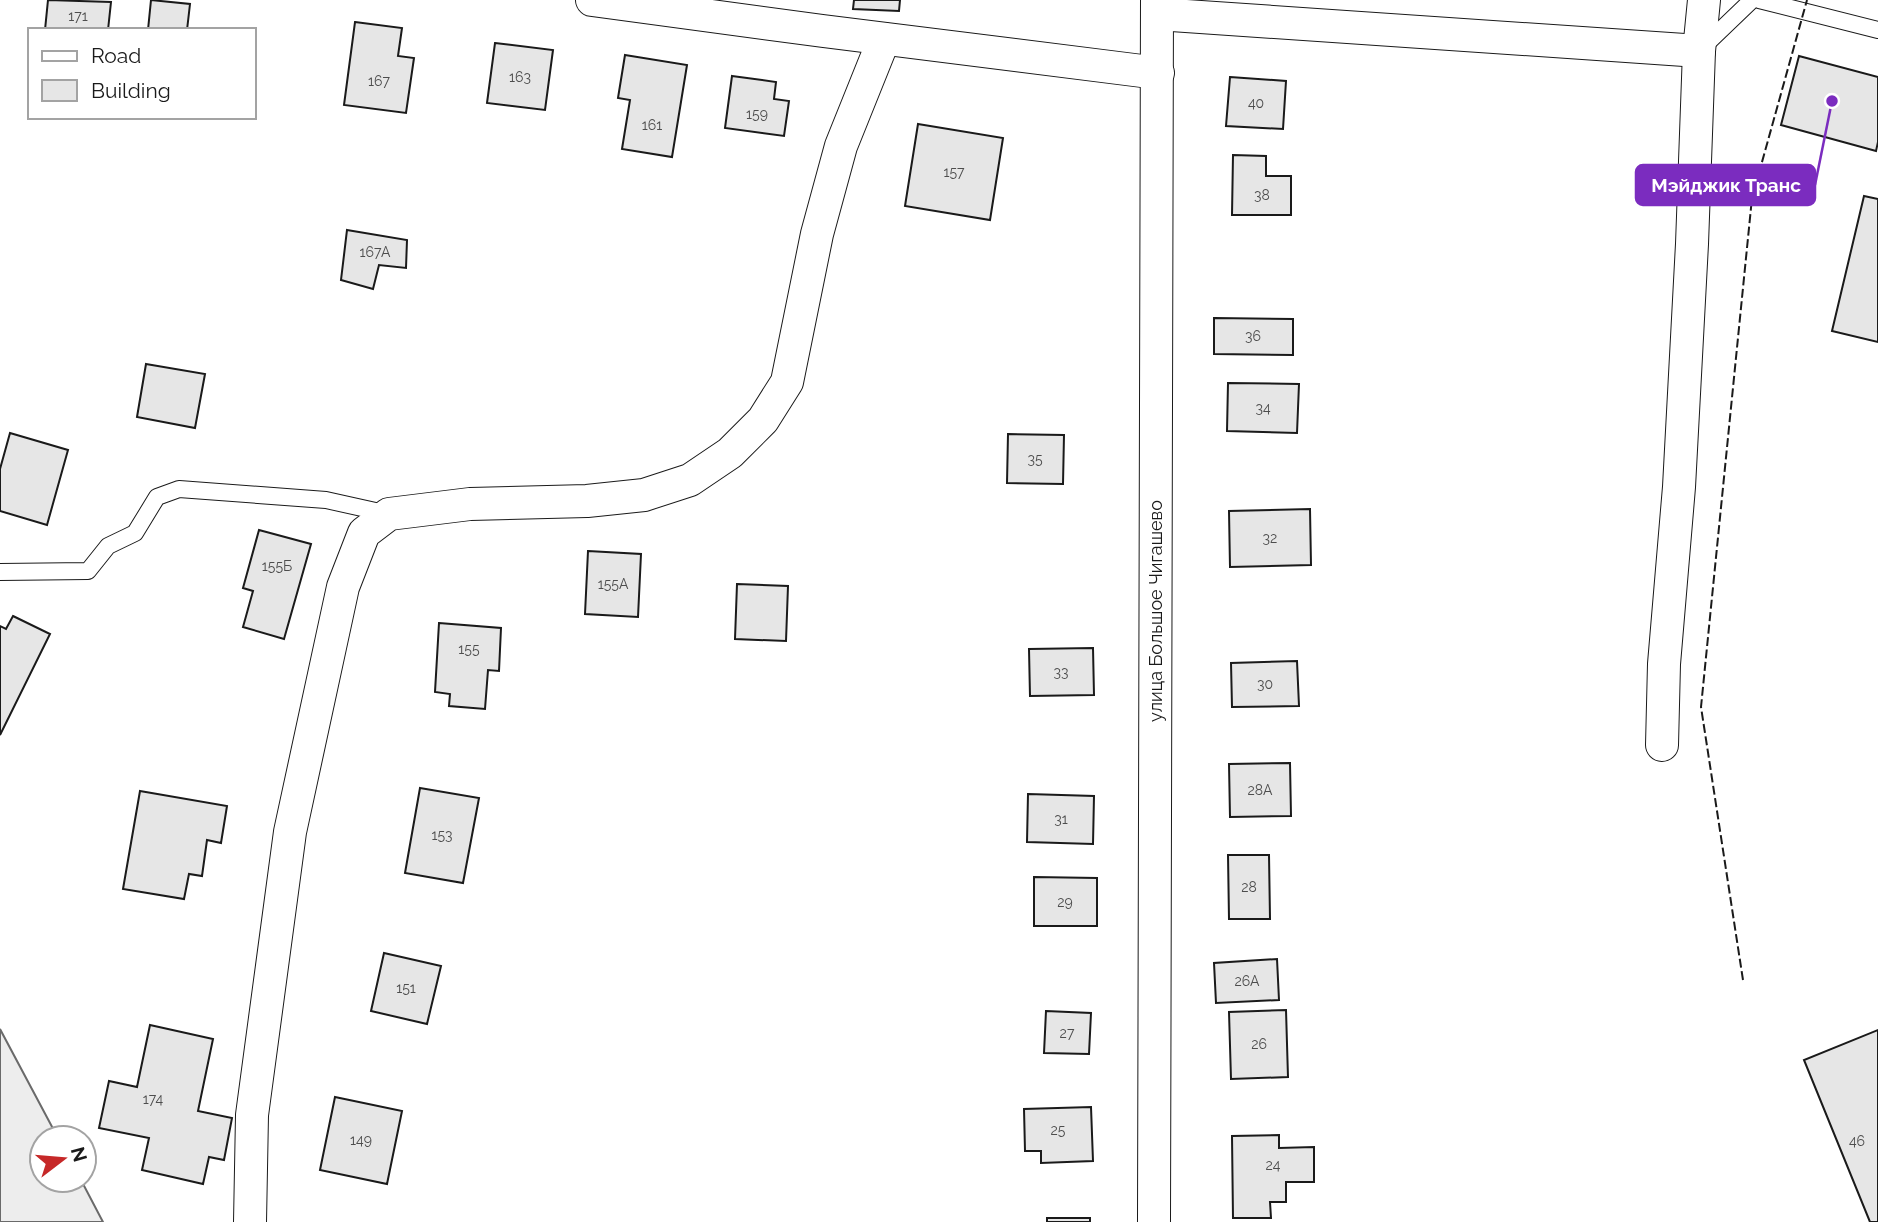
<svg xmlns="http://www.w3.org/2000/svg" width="1878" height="1222" viewBox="0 0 1878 1222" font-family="Raleway,sans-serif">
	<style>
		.built { fill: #ededed; stroke: #6a6a6a; stroke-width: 2 }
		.building { fill: #e6e6e6; stroke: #1a1a1a; stroke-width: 2 }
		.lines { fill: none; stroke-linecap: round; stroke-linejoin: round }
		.service-casing { stroke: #1a1a1a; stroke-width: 18 }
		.minor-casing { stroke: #1a1a1a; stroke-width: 34 }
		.service { stroke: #fff; stroke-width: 16 }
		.minor { stroke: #fff; stroke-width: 32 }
		.fence { stroke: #1a1a1a; stroke-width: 2; stroke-dasharray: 9 3.5; stroke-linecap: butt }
		.labels { text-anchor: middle; stroke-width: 5; stroke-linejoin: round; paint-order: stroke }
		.number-label { font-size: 14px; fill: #4d4d4d }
		.street-label { font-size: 18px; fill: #1a1a1a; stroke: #fff }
		.leader { fill: none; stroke: #7b2cbf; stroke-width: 2.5 }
		.callout-dot { fill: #7b2cbf; stroke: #fff; stroke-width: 2.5 }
		.callout { fill: #7b2cbf; stroke: #7b2cbf; stroke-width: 2.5 }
		.callout-label { font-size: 19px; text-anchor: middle; font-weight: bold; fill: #fff }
	</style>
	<rect width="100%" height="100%" fill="#fff"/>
	<!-- built -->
	<path class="built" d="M0 1029 58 1138H42V1180H81L103 1222H0Z"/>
	<!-- building -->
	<g class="building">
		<path d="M48 0 111 2 108 30H45Z"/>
		<path d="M151 0 190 4 187 30H148Z"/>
		<path d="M854 0H900L899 11 853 9Z"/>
		<path d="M355 22 402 28 398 56 414 58 406 113 344 105Z"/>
		<path d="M495 43 553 50 545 110 487 103Z"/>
		<path d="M625 55 687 65 672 157 622 149 630 100 618 98Z"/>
		<path d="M1799 56 1878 77V142L1876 151 1781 125Z"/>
		<path d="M732 76 776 82 774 99 789 101 784 136 725 128Z"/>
		<path d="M1230 77 1286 81 1283 129 1226 126Z"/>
		<path d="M918 124 1003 138 990 220 905 206Z"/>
		<path d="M1233 155 1266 156V176H1291V215H1232Z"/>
		<path d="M1864 196 1878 199V342L1832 331Z"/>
		<path d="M347 230 407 240 406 268 379 265 373 289 341 280Z"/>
		<path d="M1214 318 1293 319V355L1214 354Z"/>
		<path d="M146 364 205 374 195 428 137 417Z"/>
		<path d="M1228 383 1299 384 1297 433 1227 431Z"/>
		<path d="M10 433 68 450 47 525 0 511V469Z"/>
		<path d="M1008 434 1064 435 1063 484 1007 483Z"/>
		<path d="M1310 509 1311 565 1230 567 1229 511Z"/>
		<path d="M259 530 311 544 284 639 243 627 253 591 243 588Z"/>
		<path d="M588 551 641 554 638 617 585 614Z"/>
		<path d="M737 584 788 586 786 641 735 639Z"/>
		<path d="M13 616 50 634 0 735V626L6 629Z"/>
		<path d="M439 623 501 628 499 671 488 670 485 709 449 706 450 694 435 692Z"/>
		<path d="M1093 648 1094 695 1030 696 1029 649Z"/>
		<path d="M1297 661 1299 706 1232 707 1231 663Z"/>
		<path d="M1290 763 1291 816 1230 817 1229 764Z"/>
		<path d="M420 788 479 798 463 883 405 873Z"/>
		<path d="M140 791 227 806 221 843 207 840 202 876 189 874 184 899 123 889Z"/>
		<path d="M1028 794 1094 796 1093 844 1027 842Z"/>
		<path d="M1228 855H1269L1270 919H1229Z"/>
		<path d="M1034 877 1097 878V926H1034Z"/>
		<path d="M384 953 441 966 427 1024 371 1011Z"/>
		<path d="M1277 959 1279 1000 1216 1003 1214 963Z"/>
		<path d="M1286 1010 1288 1077 1231 1079 1229 1012Z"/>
		<path d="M1046 1011 1091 1013 1089 1054 1044 1053Z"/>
		<path d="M150 1025 213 1039 198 1111 232 1118 224 1160 209 1157 203 1184 142 1170 149 1138 99 1128 109 1081 137 1087Z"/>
		<path d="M1878 1030V1222H1870L1804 1060Z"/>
		<path d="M335 1097 402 1111 387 1184 320 1170Z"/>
		<path d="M1091 1107 1093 1161 1041 1163V1151H1025L1024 1109Z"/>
		<path d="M1279 1135V1148L1314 1147V1182H1286V1202H1270L1271 1218H1233L1232 1136Z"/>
		<rect x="1047" y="1218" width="43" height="4"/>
	</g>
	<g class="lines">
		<!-- service casing -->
		<g class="service-casing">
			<g id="service">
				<path d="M1759 0 1878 30"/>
				<path d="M1703 47 1752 0"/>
				<path d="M0 572 88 571 108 546 135 533 157 497 179 489 326 500 389 514"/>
			</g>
		</g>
		<!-- minor casing -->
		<g class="minor-casing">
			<g id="minor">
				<path d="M592 0 823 31 1158 73"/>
				<path d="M1157 14 1699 51"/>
				<path d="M1662 745 1664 664 1679 487 1692 244 1699 51 1704 0"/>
				<path d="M250 1222 252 1115 290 832 343 587 364 533 389 514 470 504 587 501 644 495 690 480 730 453 763 420 787 382 817 234 841 146 884 39"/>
				<path d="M1154 1222 1157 0"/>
			</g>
		</g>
		<!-- service -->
		<use href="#service" class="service"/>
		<!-- minor -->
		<use href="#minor" class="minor"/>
		<!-- fence -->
		<path class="fence" d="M1743 980 1701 707 1752 198 1807 0"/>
	</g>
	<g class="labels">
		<!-- number labels -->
		<g class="number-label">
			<text x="78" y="21">171</text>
			<text x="520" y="82">163</text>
			<text x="379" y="86">167</text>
			<text x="1256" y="108">40</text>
			<text x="757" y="119">159</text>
			<text x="652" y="130">161</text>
			<text x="954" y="177">157</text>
			<text x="1262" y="200">38</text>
			<text x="375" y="257">167А</text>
			<text x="1253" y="341">36</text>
			<text x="1263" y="413">34</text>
			<text x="1035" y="464">35</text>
			<text x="1270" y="543">32</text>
			<text x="277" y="571">155Б</text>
			<text x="613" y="589">155А</text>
			<text x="469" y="654">155</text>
			<text x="1061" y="677">33</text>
			<text x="1265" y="689">30</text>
			<text x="1260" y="795">28А</text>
			<text x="1061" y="824">31</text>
			<text x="442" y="840">153</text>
			<text x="1249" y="892">28</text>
			<text x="1065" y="907">29</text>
			<text x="1247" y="986">26А</text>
			<text x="406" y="993">151</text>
			<text x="1067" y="1038">27</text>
			<text x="1259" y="1049">26</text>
			<text x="153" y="1104">174</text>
			<text x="1058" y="1135">25</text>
			<text x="361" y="1145">149</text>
			<text x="1857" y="1146">46</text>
			<text x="1273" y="1170">24</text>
		</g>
		<!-- street labels -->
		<g class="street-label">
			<text transform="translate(1156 611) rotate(-90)" y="6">улица Большое Чигашево</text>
		</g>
	</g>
	<!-- callouts -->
	<path class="leader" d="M1832 101L1815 185"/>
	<circle class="callout-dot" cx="1832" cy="101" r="7"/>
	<rect class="callout" x="1636" y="165" width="179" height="40" rx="7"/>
	<g class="callout-label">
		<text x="1726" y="192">Мэйджик Транс</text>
	</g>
	<!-- legend -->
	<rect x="28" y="28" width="228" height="91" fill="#ffffff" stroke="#a3a3a3" stroke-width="2"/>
	<rect x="42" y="51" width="35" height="10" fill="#ffffff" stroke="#a3a3a3" stroke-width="2"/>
	<text x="91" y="63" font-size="21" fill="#1a1a1a">Road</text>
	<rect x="42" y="80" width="35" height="21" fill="#e6e6e6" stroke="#a3a3a3" stroke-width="2"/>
	<text x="91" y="98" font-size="21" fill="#1a1a1a">Building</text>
	<!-- north arrow -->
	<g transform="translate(63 1159) rotate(74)"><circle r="33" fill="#ffffff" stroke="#a3a3a3" stroke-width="2"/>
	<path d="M0-5L12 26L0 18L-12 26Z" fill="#c62828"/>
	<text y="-10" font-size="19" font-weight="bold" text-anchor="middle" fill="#1a1a1a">N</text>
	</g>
</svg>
